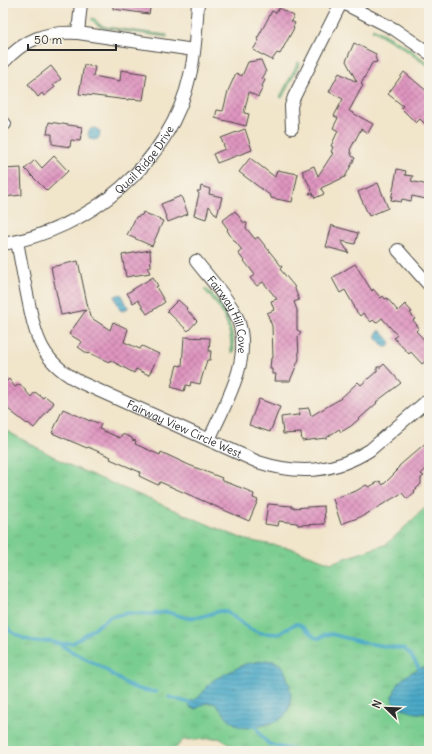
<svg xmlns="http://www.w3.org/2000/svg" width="432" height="754" viewBox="0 0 432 754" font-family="Delius,sans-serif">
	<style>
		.grass { fill: url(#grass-tufts); stroke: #527c5e }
		.water { fill: url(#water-rules); stroke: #3a6a7a }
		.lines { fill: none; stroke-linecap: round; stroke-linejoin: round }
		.stream { stroke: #49a9c8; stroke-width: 3.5 }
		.building { fill: url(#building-cross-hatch) }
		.minor-casing { stroke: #494743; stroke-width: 14 }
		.minor { stroke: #fff; stroke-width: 12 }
		.labels { text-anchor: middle; stroke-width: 3.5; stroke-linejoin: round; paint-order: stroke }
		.street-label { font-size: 11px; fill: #2b2b2b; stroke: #f7f3e8 }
	</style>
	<defs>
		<pattern id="grass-tufts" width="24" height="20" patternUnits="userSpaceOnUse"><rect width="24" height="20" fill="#7acd90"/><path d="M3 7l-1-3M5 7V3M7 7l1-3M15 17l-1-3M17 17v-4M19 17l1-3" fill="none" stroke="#6ab07c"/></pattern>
		<pattern id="water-rules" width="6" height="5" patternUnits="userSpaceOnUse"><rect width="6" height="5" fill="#49a9c8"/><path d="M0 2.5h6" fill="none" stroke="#3d8aa3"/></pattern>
		<pattern id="building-cross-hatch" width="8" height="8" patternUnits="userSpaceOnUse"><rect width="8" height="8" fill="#df95c0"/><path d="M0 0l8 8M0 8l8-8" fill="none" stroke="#b57a9c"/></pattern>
	</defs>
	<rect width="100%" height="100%" fill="#f7f3e8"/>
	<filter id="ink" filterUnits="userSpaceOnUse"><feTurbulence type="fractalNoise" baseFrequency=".025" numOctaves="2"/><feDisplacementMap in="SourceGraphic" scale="8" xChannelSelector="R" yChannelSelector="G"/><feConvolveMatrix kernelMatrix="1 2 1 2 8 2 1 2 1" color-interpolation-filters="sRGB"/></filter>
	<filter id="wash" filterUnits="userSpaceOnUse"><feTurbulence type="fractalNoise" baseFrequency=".012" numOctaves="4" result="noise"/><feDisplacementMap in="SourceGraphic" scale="16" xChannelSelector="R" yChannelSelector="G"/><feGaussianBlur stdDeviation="0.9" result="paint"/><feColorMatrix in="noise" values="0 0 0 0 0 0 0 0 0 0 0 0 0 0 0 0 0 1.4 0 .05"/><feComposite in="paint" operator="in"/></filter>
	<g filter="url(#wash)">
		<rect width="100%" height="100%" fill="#f1e5ca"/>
		<!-- grass -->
		<g class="grass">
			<path d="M94 18 99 24 106 27 167 35V37L103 28 97 25 91 19Z"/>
			<path d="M373 28 405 46 428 63 426 65 403 48 372 30Z"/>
			<path d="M298 62 300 63 282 98 280 97Z"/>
			<path d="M205 288C224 304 234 328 234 352H231C232 328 221 306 204 290Z"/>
			<path d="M3 429 69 465 221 530 246 540 290 548 331 563 387 544 429 504V751H240L219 738 183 740 173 751H3Z"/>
		</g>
		<!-- water -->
		<g class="water">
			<circle cx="94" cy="134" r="6"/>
			<path d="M120 294 122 295 128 307 127 309 123 311 120 310 115 298V296Z"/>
			<path d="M381 331 391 342 388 347H384L375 336 380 330Z"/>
			<path d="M266 660 274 661 282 665C290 681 298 707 280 720 276 722 270 723 265 725 258 727 247 729 240 727 231 723 222 711 215 704 208 701 202 705 196 709L191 708 189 705 190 701 198 698 213 680 245 664Z"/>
			<path d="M429 666V713C415 715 402 710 392 701 395 680 410 670 429 666Z"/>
		</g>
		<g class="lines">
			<!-- stream -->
			<g class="stream">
				<path d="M3 608 6 624 10 631 23 638 35 642 49 641 60 644 73 643 110 617 127 613 152 614 167 612 187 618 200 617 220 611 227 612 250 629 260 633 279 634 295 624H299L316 638H320L324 635 331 634 365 643 404 649 410 654 419 668"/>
				<path d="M60 644C74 655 89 659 103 668 126 683 127 689 156 692"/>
				<path d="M169 697 190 703"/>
				<path d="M256 727C269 751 274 744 297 751"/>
			</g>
		</g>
		<g id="blocks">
			<!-- building -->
			<g class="building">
				<path d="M113 3H151L149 14 113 9Z"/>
				<path d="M279 8 294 16 291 21 295 23 293 27 294 28 280 54 277 53 272 60 253 50 259 40 257 39 272 11 276 13Z"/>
				<path d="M354 43 376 54 375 57 377 62 372 63 361 84 363 85 349 111 373 124 368 133 361 129 350 150 352 156 355 158 345 177 321 188 324 194 315 198 313 193 309 194 312 190 302 171 314 166 318 176 333 153 331 152 333 147 331 146 338 131 333 128 338 118 334 116 343 99 329 92 339 73 357 82 346 61Z"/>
				<path d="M261 60 266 72 262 79 265 80 262 86 263 87 258 97 249 92 244 113 249 114 246 126 215 118 217 110 223 111 228 91 236 73 242 76 248 62Z"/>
				<path d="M84 65 95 67 93 76 120 81 121 70 147 74 143 100 128 99V100L79 94Z"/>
				<path d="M51 66 61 79 53 85 55 87 44 96 42 93 38 97 28 84Z"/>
				<path d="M404 72 429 93V128L420 119 416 123 401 108 403 106 388 94Z"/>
				<path d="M49 122 82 127 80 141 71 140 70 147 52 144V134H47Z"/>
				<path d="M245 129 252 150 217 163 213 154 225 149 221 138Z"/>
				<path d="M54 156 68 171 47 191 25 169 35 160 42 168Z"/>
				<path d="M250 158 275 177 277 170 298 174 292 202 271 198V196L239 172Z"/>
				<path d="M21 168 22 195 3 197V169Z"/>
				<path d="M397 169 406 171 405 175 413 176 411 181 428 185 426 199 412 196 411 201 402 199 401 202 391 200Z"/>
				<path d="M378 183 388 208 369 216 358 192Z"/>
				<path d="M201 186 210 189 209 194 222 197 217 216 209 206 206 219 194 215 199 194 197 191H200Z"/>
				<path d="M181 196 188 214 168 222 161 204Z"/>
				<path d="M235 211 243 222 247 223 246 228 255 239 258 237 282 267 280 269 294 286 299 300 294 302 297 310V330L301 332 298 336 299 359 290 381H275L276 374H272V369H270L271 358H273L272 326 267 313 274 310 271 301 277 299 263 282 257 286 250 278 255 275 238 253 242 250 230 235 227 230 228 229 222 221Z"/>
				<path d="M143 212 163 221 152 246 127 235 136 217 142 215Z"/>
				<path d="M332 225 333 226 358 233 355 244 341 241 349 253 326 247Z"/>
				<path d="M150 250 151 267H147L150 273 126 277 122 255Z"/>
				<path d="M78 261 90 317 110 330 113 322 128 329 124 342 140 349 142 346 159 354 149 375 136 369 134 373 110 360 109 362 89 353 88 354 78 347 82 342 69 334 86 310 61 315 51 267Z"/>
				<path d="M355 264 372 291 373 289 381 298 383 296 385 299 387 298 398 311 405 304 412 312 410 313 415 319 413 320 419 328 416 331 429 345V358L422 364 411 352 409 354 394 338 397 335 382 318 376 323 373 320 371 322 363 313 360 316 353 307 354 306 345 290 340 293 332 278Z"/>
				<path d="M153 277 158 286 156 287 165 302 147 314 138 300 133 303 127 293Z"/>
				<path d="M178 300 187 308 186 309 197 321 188 331 167 311Z"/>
				<path d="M184 337 210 338 209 351H211L210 360H207L200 384 191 382 190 386 186 385 184 391 171 387 177 365 182 366Z"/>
				<path d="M384 364 401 383 376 402 377 403 351 426 341 432 339 429 326 438 302 441 301 433 283 434 281 417 297 415 300 416 299 409 309 408 311 416 340 399 358 382 361 385 377 371V367H381Z"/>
				<path d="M9 379 15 387 20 384 31 397 35 392 43 398 45 396 54 403 34 428 28 423 27 424 8 409 3 413V384Z"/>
				<path d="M259 399 280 407 270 432 249 425Z"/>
				<path d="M63 409 90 421V420L101 424 99 429 120 438 122 434 132 438V440L136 441 135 444 160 455 161 452 189 465 222 478 221 480 249 491V492L254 494 253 498 258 500 249 521 160 482 158 485 139 476 140 472 110 459 111 457 88 447 87 448 52 433Z"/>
				<path d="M429 440V466L421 474 424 476 421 478V484L414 491 415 492 407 499 402 493 363 516 341 524 333 499 356 491 366 485 369 487 380 481 383 485 397 471 396 470 399 467V466Z"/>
				<path d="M268 504 292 506V508L324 506 325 524 298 525 297 523 279 521 278 526 265 524Z"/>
			</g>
		</g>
	</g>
	<g filter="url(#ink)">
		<use href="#blocks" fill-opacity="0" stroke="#494743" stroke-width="1"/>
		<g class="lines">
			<!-- minor casing -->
			<g class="minor-casing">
				<g id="minor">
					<path d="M343 3 394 29 429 53"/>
					<path d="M78 33 81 3"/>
					<path d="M3 63C24 39 47 31 78 33L194 50"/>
					<path d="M3 122 5 124"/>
					<path d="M292 128 291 106 294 97 341 3"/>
					<path id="s1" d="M17 242C21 261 24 280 28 299 36 339 42 363 82 383L258 462C298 475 334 473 370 450L429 399"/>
					<path id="s2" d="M3 244C89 230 171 163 190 75 196 52 196 27 198 3"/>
					<path d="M398 250 429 285"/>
					<path id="s3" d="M196 261C209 278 226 295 236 315 255 357 226 401 209 440"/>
				</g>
			</g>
			<!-- minor -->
			<use href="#minor" class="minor"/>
		</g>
	</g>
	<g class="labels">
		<!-- street labels -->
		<g class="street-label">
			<text dy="4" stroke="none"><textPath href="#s2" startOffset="169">Quail Ridge Drive</textPath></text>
			<text dy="4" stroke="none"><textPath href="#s3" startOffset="64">Fairway Hill Cove</textPath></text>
			<text dy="4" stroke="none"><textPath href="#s1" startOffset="275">Fairway View Circle West</textPath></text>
		</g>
	</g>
	<!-- margin -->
	<rect width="432" height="754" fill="none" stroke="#f7f3e8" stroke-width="16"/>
	<!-- north arrow -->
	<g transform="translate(386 708) rotate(293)" stroke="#f7f3e8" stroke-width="3" paint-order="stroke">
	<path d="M0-3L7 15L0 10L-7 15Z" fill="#2b2b2b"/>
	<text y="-6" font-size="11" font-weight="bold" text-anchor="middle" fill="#2b2b2b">N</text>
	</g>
	<!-- scale -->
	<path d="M28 44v6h88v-6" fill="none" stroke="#2b2b2b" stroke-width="2"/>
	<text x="34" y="44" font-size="12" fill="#2b2b2b" stroke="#f7f3e8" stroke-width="3" paint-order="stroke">50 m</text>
</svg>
